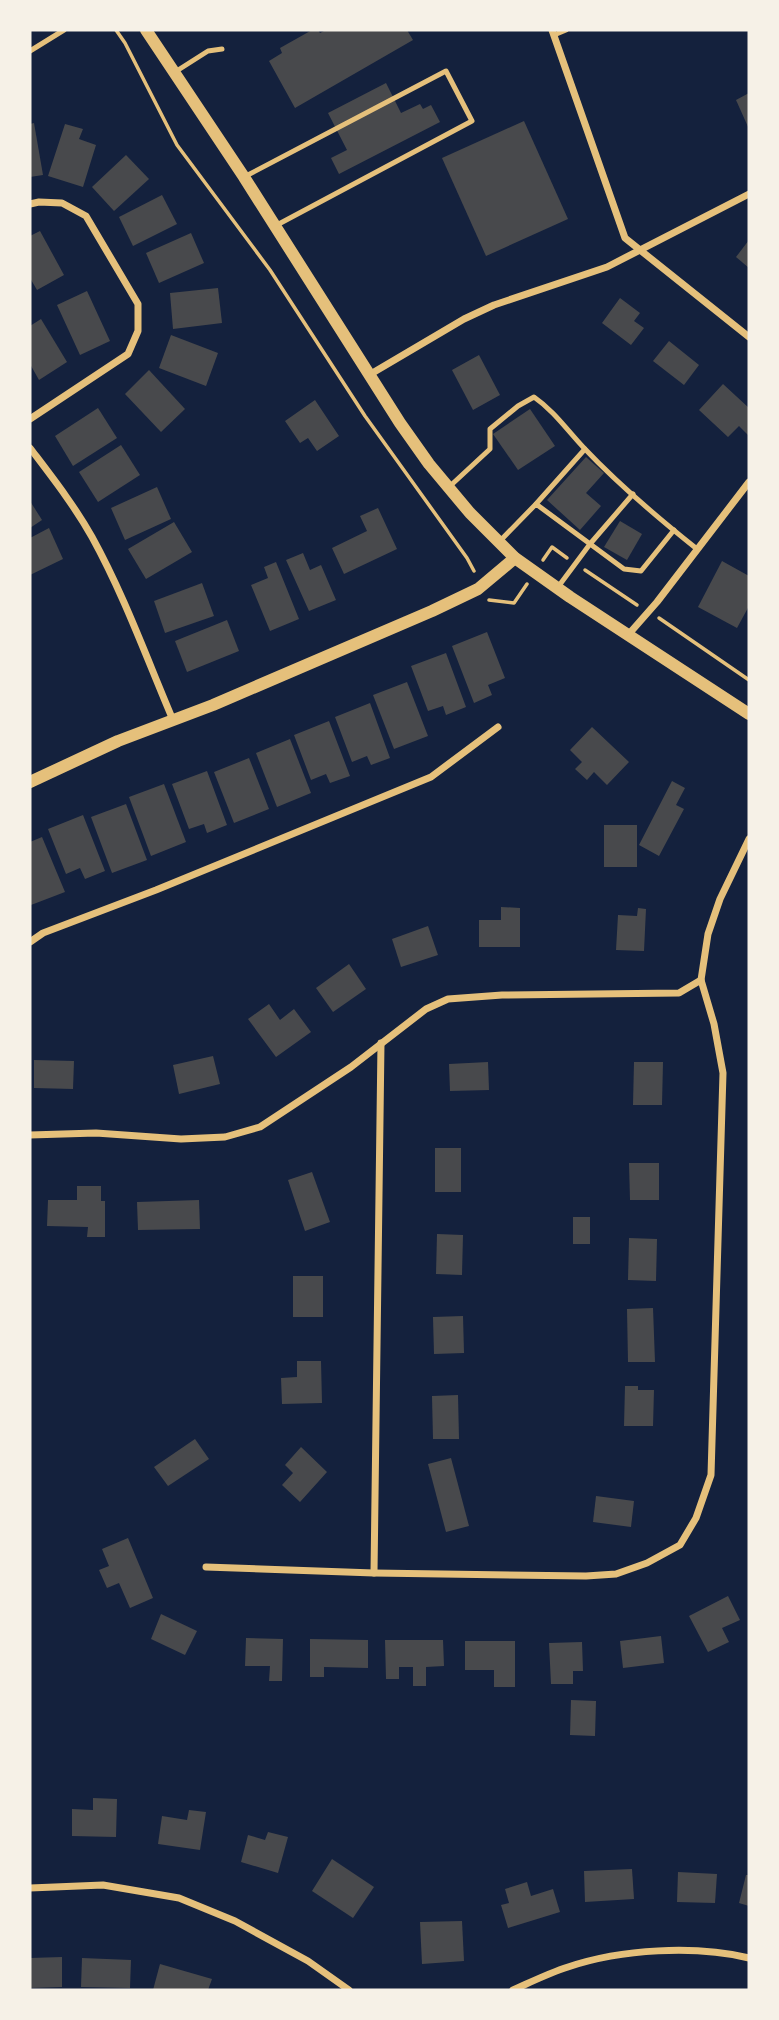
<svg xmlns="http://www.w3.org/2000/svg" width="779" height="2020" viewBox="0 0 779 2020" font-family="Jost,sans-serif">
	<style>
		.building { fill: #48494c }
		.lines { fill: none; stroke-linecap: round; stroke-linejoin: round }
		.path { stroke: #e5c07b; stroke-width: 3.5 }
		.service { stroke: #e5c07b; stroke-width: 5 }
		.minor { stroke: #e5c07b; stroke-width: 7 }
		.tertiary { stroke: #e5c07b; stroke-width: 12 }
	</style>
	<rect width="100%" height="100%" fill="#14213d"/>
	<!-- building -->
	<g class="building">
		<path d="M312 30H318L320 33 326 30H407L413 40 295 108 269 61 282 53 280 48Z"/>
		<path d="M386 83 401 113 420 104 423 109 431 105 440 122 339 174 331 158 347 150 328 113Z"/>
		<path d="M749 93V129L736 100Z"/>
		<path d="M524 121 568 219 486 256 442 158Z"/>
		<path d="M34 123 43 175 30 177V124Z"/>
		<path d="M65 124 83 129 79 139 96 145 83 187 48 176Z"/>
		<path d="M126 155 149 179 114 211 92 187Z"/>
		<path d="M162 195 177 224 133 246 119 217Z"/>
		<path d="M40 231 64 275 37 290 30 278V236Z"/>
		<path d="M191 233 204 263 159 283 146 253Z"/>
		<path d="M749 240V268L736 257Z"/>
		<path d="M218 288 222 323 173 329 170 293Z"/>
		<path d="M87 291 110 341 80 355 57 305Z"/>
		<path d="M620 298 640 313 634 321 644 328 631 345 602 323Z"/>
		<path d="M41 319 67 362 39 380 30 364V326Z"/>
		<path d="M171 335 218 353 206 386 159 368Z"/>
		<path d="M669 341 699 365 684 385 653 361Z"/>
		<path d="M479 355 500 395 473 410 452 370Z"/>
		<path d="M149 370 185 409 161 432 125 394Z"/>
		<path d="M723 384 749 408V436L739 426 728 437 699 410Z"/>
		<path d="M315 400 339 436 317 451 308 438 300 443 285 421Z"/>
		<path d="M98 408 117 438 73 466 55 436Z"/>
		<path d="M530 409 555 446 518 470 493 434Z"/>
		<path d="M121 445 140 475 98 502 79 472Z"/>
		<path d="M586 457 604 473 586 493 601 506 580 530 547 500Z"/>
		<path d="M157 487 171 519 125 540 111 508Z"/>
		<path d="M30 501 42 520 30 528Z"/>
		<path d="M378 508 397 549 344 574 332 548 367 531 360 516Z"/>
		<path d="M620 521 642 534 627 560 604 547Z"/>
		<path d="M174 522 192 552 146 579 128 549Z"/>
		<path d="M49 528 63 559 30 575V538Z"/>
		<path d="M303 553 310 570 321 565 336 600 309 611 286 560Z"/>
		<path d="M722 561 749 576V606L737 628 698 607Z"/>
		<path d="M276 562 299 619 270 631 251 585 268 578 264 567Z"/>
		<path d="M202 583 214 616 165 633 154 601Z"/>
		<path d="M227 620 239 651 187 672 175 641Z"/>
		<path d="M487 632 505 678 488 685 492 695 474 703 452 646Z"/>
		<path d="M446 653 466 707 446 715 443 706 428 711 411 666Z"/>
		<path d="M407 682 428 736 394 749 373 695Z"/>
		<path d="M370 703 390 758 371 765 367 756 352 762 335 717Z"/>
		<path d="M329 721 350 776 330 783 326 774 311 780 294 735Z"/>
		<path d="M592 727 629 762 607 785 594 772 587 780 575 769 582 762 570 750Z"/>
		<path d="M290 739 311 793 277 807 256 753Z"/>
		<path d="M249 758 269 809 234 823 214 772Z"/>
		<path d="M207 771 227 825 207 833 204 824 189 829 172 784Z"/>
		<path d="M672 781 685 788 676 805 684 809 659 856 639 845Z"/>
		<path d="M164 784 186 842 151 856 129 797Z"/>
		<path d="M126 804 147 860 112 873 91 817Z"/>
		<path d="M83 815 105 871 85 879 80 868 66 874 48 829Z"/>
		<rect x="604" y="825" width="33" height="42"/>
		<path d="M42 837 65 892 31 905 30 842Z"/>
		<path d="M501 907 520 908V947H479V920H501Z"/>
		<path d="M638 908 646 909 644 951 616 950 618 915 637 916Z"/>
		<path d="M428 926 438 955 401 967 392 939Z"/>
		<path d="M349 964 366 989 333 1012 316 988Z"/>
		<path d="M269 1004 280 1020 294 1009 311 1032 276 1057 248 1019Z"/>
		<path d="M213 1056 220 1084 179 1094 173 1065Z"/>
		<path d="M34 1060 74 1061 73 1089 34 1088Z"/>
		<path d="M488 1062 489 1090 450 1091 449 1064Z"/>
		<path d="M634 1062H663L662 1105H633Z"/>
		<rect x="435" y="1148" width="26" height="44"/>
		<path d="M629 1163H659V1200H630Z"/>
		<path d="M312 1172 330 1222 305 1231 288 1180Z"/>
		<path d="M77 1186H101V1201H105V1237H87L88 1227 47 1226 48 1200H77Z"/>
		<path d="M199 1200 200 1229 138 1230 137 1202Z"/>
		<rect x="573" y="1217" width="17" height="27"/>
		<path d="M437 1234 463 1235 462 1275 436 1274Z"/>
		<path d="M629 1238 657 1239 656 1281 628 1280Z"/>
		<rect x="293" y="1276" width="30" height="41"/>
		<path d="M653 1308 655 1362H628L627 1309Z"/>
		<path d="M463 1316 464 1353 434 1354 433 1317Z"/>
		<path d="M297 1361H321L322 1403 282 1404 281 1378 297 1377Z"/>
		<path d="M625 1386H638V1390H654L653 1426H624Z"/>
		<path d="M458 1395 459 1439H433L432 1396Z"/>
		<path d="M195 1439 209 1459 168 1486 154 1467Z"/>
		<path d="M301 1447 327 1472 300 1502 282 1485 293 1473 285 1465Z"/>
		<path d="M451 1458 469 1526 446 1532 428 1464Z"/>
		<path d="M596 1496 634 1501 631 1527 593 1522Z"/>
		<path d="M128 1538 153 1598 130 1608 119 1583 107 1588 99 1570 109 1566 102 1549Z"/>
		<path d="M728 1596 740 1620 722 1628 729 1642 708 1652 689 1616Z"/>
		<path d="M161 1614 197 1631 185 1655 151 1639Z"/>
		<path d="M661 1636 664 1663 623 1668 620 1641Z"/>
		<path d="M246 1638 283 1639 282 1681H269L270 1666H245Z"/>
		<path d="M310 1639 368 1640V1668L324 1667V1677H310Z"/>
		<path d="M385 1640H443L444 1666 426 1667V1686H413V1667H399V1679H386Z"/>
		<path d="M465 1641H515V1687H494V1670H465Z"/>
		<path d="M582 1642 583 1671H573V1684H551L549 1643Z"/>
		<path d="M571 1700 596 1701 595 1736 570 1735Z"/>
		<path d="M93 1798 117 1799 116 1837 72 1836V1809L93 1810Z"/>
		<path d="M189 1810 206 1812 200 1850 158 1844 162 1816 187 1820Z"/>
		<path d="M268 1832 288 1837 278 1873 241 1862 248 1835 265 1840Z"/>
		<path d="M332 1859 374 1887 353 1918 312 1891Z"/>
		<path d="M632 1869 634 1899 585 1902 584 1871Z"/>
		<path d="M678 1872 717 1874 715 1903 677 1902Z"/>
		<path d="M746 1875H749V1906L739 1903Z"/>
		<path d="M527 1882 531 1896 553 1889 560 1912 508 1928 501 1905 509 1903 505 1889Z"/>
		<path d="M462 1921 464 1961 422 1964 420 1922Z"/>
		<path d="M62 1957V1987L30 1988V1958Z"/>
		<path d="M82 1958 131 1960 130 1988 81 1987Z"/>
		<path d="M160 1964 212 1979 208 1990H153Z"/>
	</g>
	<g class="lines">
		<!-- path -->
		<g class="path">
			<path d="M116 30 125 43 177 145 270 270 365 416 467 558 474 571"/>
			<path d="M543 560 552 547 567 558"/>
			<path d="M585 570 637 605"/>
			<path d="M489 600 514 603 527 584"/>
			<path d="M659 618 749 680"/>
		</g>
		<!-- service -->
		<g class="service">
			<path d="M554 35 566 30"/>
			<path d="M30 51 64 30"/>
			<path d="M175 72 208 51 222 49"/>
			<path d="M244 177 446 71 472 121 275 226"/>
			<path d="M449 487 490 449V429L518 406 534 397C554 411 567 430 584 448 618 484 658 518 697 549"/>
			<path d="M536 504 585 449"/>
			<path d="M499 542 536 504 624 569 641 571 674 530"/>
			<path d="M558 587 590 544 633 494"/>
		</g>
		<!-- minor -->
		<g class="minor">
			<path d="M552 30 625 238 749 337"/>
			<path d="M30 204 39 202 62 203 86 216 138 304V331L128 354 30 419"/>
			<path d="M369 375 464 319 494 305 607 267 749 194"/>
			<path d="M30 448C52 477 74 505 92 537 124 595 147 659 173 720"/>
			<path d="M628 635 657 602 749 482"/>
			<path d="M30 942 43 933 156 890 431 777 498 727"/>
			<path d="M30 1135 96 1133 181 1139 225 1137 260 1127 351 1067 426 1009 448 999 502 995 679 993 701 980"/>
			<path d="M206 1567 374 1573 586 1576 616 1574 647 1563 680 1545 696 1518 711 1475 723 1073 714 1024 701 980 708 934 720 899 749 839"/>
			<path d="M374 1573 381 1043"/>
			<path d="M30 1888 103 1885 179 1898 235 1921 308 1961 349 1990"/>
			<path d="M513 1990C531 1982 549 1973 568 1967 621 1949 695 1945 749 1958"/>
		</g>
		<!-- tertiary -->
		<g class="tertiary">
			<path d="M146 30 244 177 400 423 429 464 470 513 515 558 570 597 749 714"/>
			<path d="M30 782 118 741 213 705 432 611 478 589 515 558"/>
		</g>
	</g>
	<!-- border -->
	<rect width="779" height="2020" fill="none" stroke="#f6f1e7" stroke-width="63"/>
</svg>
